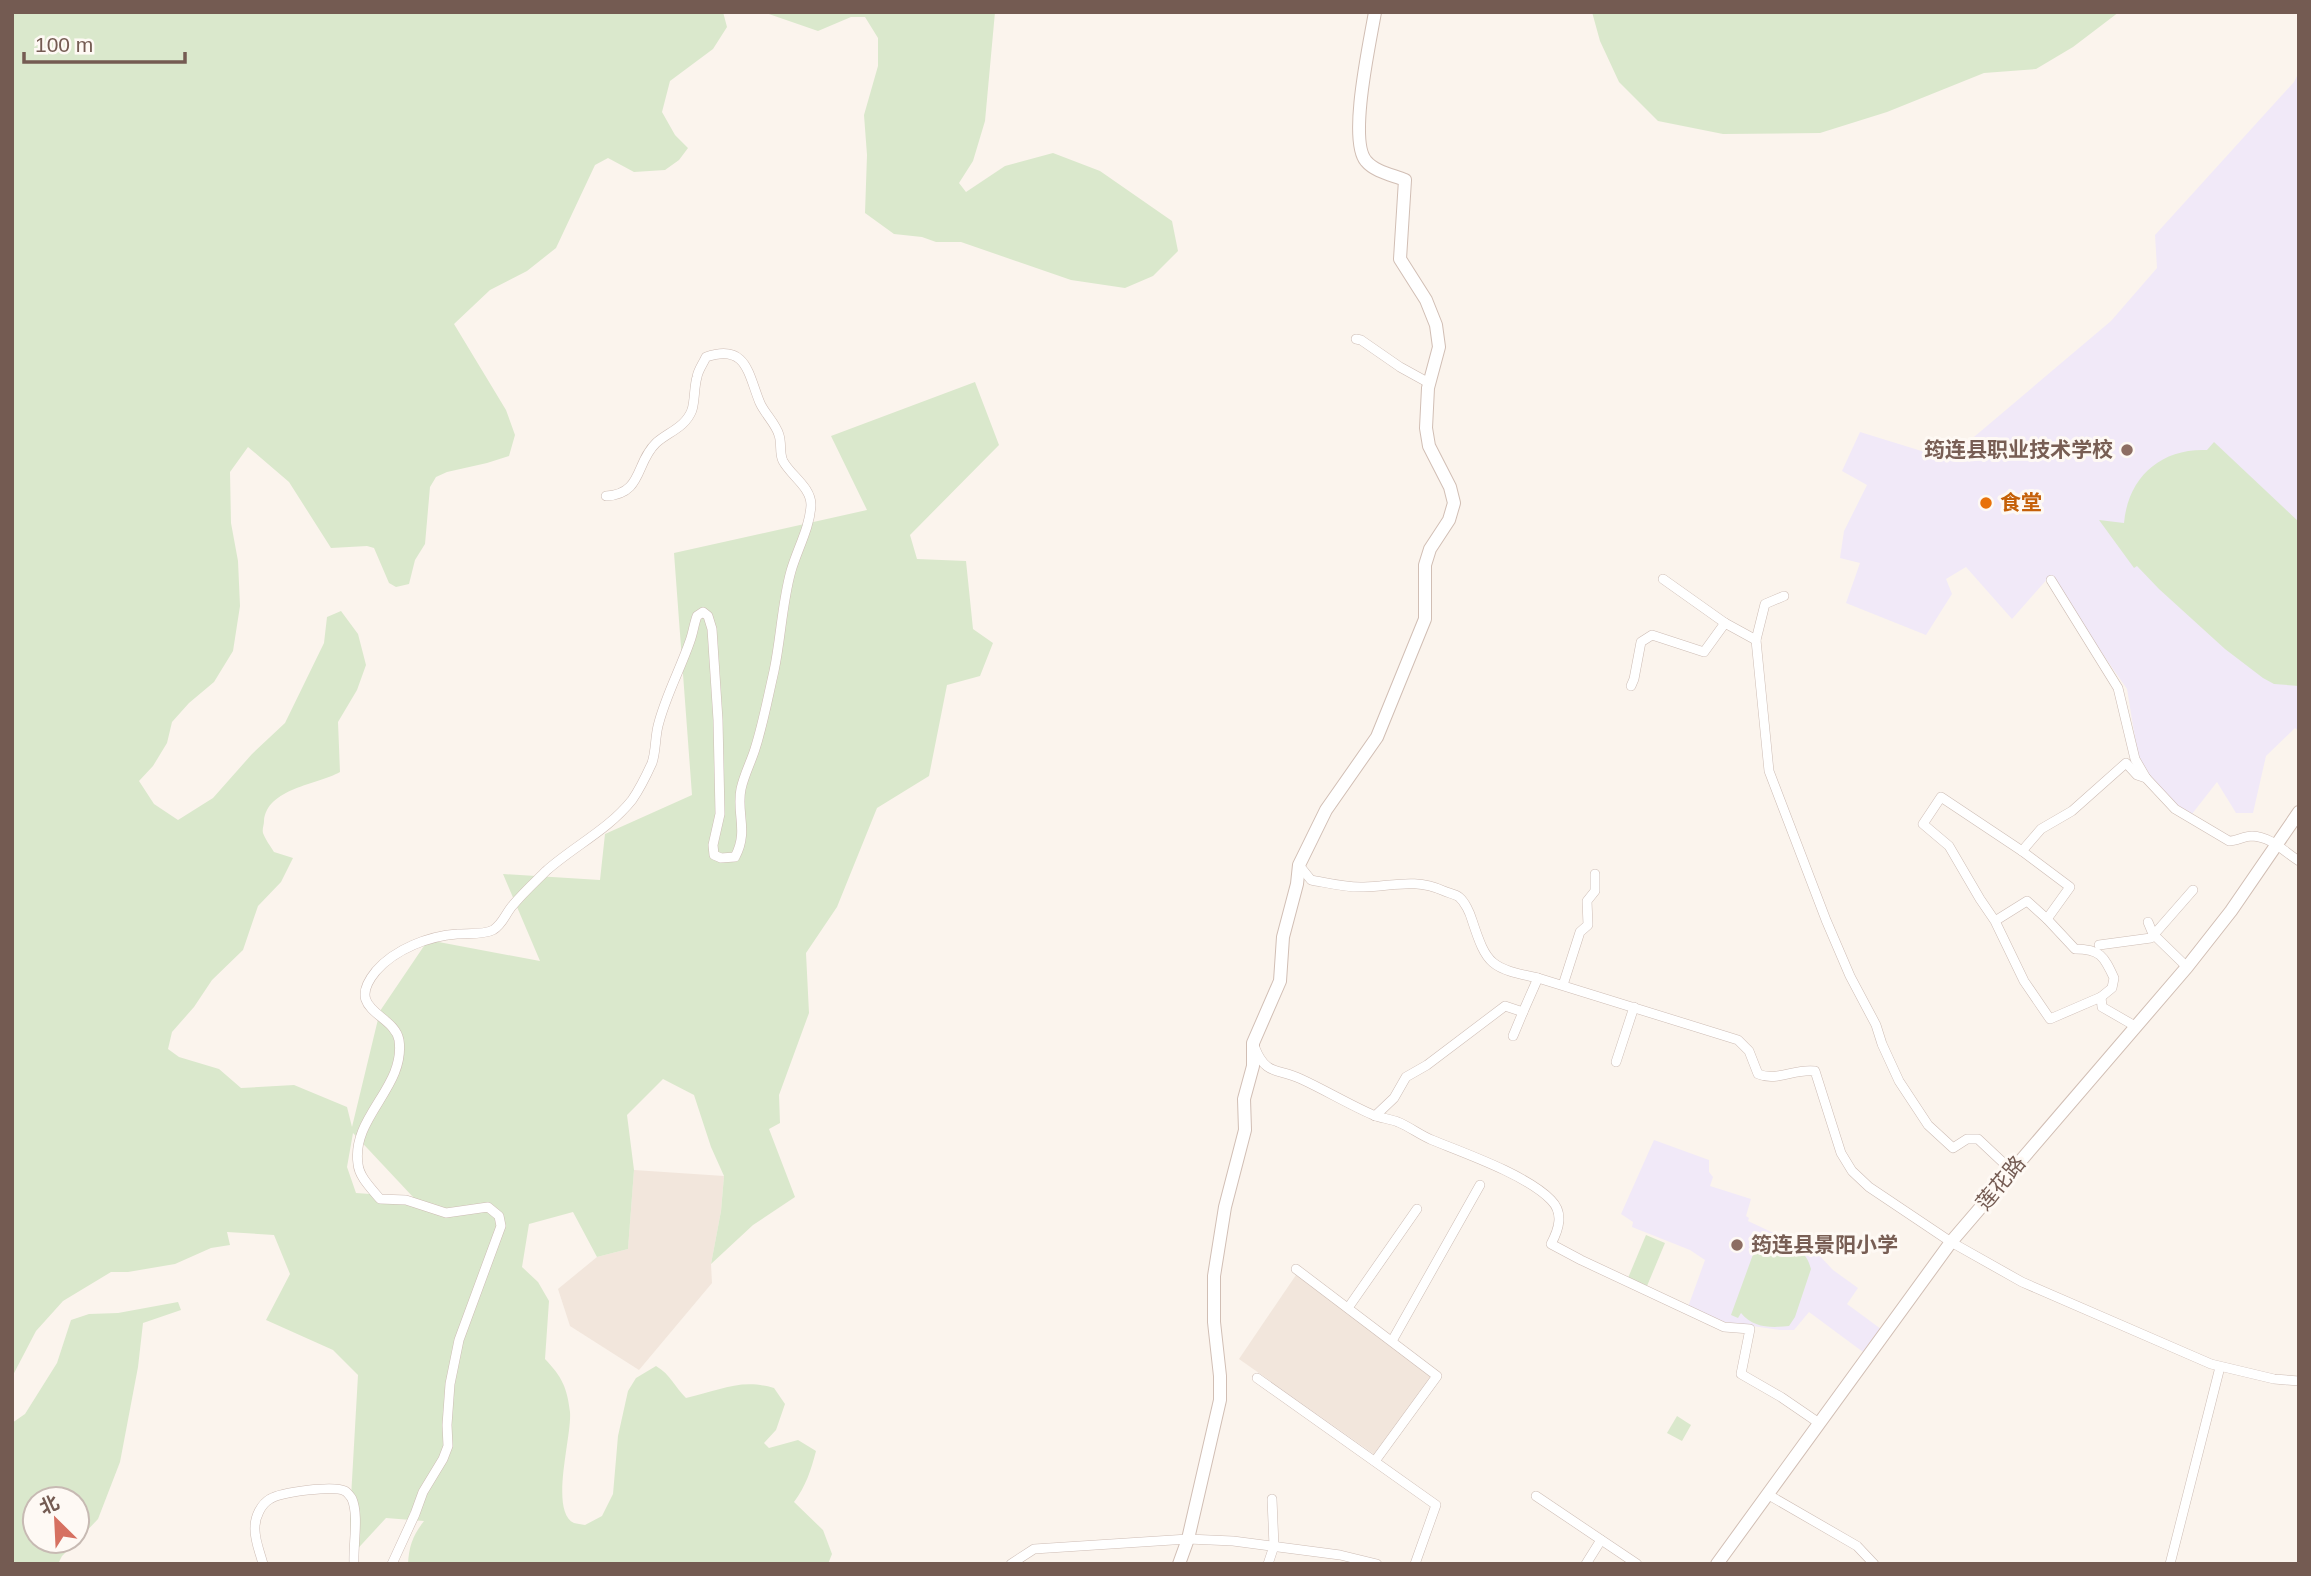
<svg xmlns="http://www.w3.org/2000/svg" width="2311" height="1576" viewBox="0 0 2311 1576" font-family="Helvetica,'Noto Sans SC',sans-serif">
	<style>
		.residential { fill: #f2e6dc }
		.education { fill: #f1e9f8 }
		.green { fill: #dae8cc; fill-rule: evenodd }
		.lines { fill: none; stroke-linecap: round; stroke-linejoin: round }
		.street-casing { stroke: #cdbcb4; stroke-width: 10 }
		.secondary-casing { stroke: #d1beb4; stroke-width: 14 }
		.street { stroke: #fff; stroke-width: 9 }
		.secondary { stroke: #fff; stroke-width: 12 }
		.education-dot { fill: #8d6e63; stroke: #fef9f4; stroke-width: 2.5 }
		.food-dot { fill: #e8710a; stroke: #fef9f4; stroke-width: 2.5 }
		.labels { text-anchor: middle; stroke-width: 6; stroke-linejoin: round; paint-order: stroke }
		.education-label { font-size: 21px; font-weight: bold; fill: #785e54; stroke: #fef9f4; text-anchor: end }
		.food-label { font-size: 21px; font-weight: bold; fill: #c56008; stroke: #fef9f4; text-anchor: start }
		.street-label { font-size: 21px; fill: #745b52; stroke: #fef9f4 }
	</style>
	<rect width="100%" height="100%" fill="#fbf4ed"/>
	<!-- residential -->
	<g class="residential">
		<path d="M634 1170 724 1176 721 1211 711 1264 712 1283 639 1370 570 1326 558 1289 597 1257 628 1249Z"/>
		<path d="M1296 1275 1432 1376 1375 1455 1239 1359Z"/>
	</g>
	<!-- education -->
	<g class="education">
		<path d="M2299 72V731L2295 728 2266 756 2253 813H2236L2217 782 2192 814 2174 803 2150 775 2138 756 2127 689 2049 577 2012 619 1966 567 1946 579 1952 594 1926 635 1846 603 1860 563 1840 558 1844 531 1867 485 1842 471 1860 432 1941 457 1968 442 2111 321 2157 268 2155 235 2294 82Z"/>
		<path d="M1654 1140 1709 1160V1172L1713 1177 1710 1186 1751 1199 1746 1216 1749 1218 1748 1221 1818 1254 1833 1270 1858 1288 1847 1304 1881 1329 1863 1352 1809 1312 1794 1330H1780L1718 1321 1688 1307 1705 1260 1690 1250 1632 1227 1633 1222 1621 1214Z"/>
	</g>
	<!-- green -->
	<g class="green">
		<path d="M12 12H723L727 27 713 49 670 81 662 112 675 135 688 148 679 160 665 170 634 172 608 158 595 165 556 248 527 271 490 290 454 324 506 410 515 435 509 456 487 463 447 472 436 477 430 487 425 544 415 560 409 584 396 587 389 583 374 548 367 546 331 548 289 482 248 447 230 472 231 523 238 561 240 606 233 651 214 682 189 703 172 722 167 743 153 766 139 781 154 804 178 820 213 798 252 754 285 723 324 643 327 617 341 611 358 634 366 665 357 690 338 722 340 772C317 785 267 788 264 821 264 825 262 829 263 833 265 839 271 847 274 852L293 858 281 882 258 906 243 950 212 980 194 1007 172 1032 168 1049 179 1057 219 1069 241 1088 294 1085 347 1107 352 1127 380 1011 428 940 540 961 503 874 600 880 605 834 692 795 674 553 867 510 831 436 975 382 999 445 910 535 917 559 966 561 973 629 993 643 980 676 947 685 929 776 877 808 837 907 806 953 809 1013 779 1095 780 1123 769 1129 795 1197 753 1225 711 1264 721 1211 724 1176 711 1147 694 1095 663 1079 627 1115 634 1170 628 1249 597 1257 573 1212 529 1224 522 1267 538 1282 549 1301 545 1359C562 1377 567 1387 570 1412 572 1437 549 1511 574 1523 577 1524 581 1524 585 1525L602 1516 613 1494 618 1436 628 1391 636 1378 656 1366C671 1375 674 1386 686 1398 719 1391 740 1378 774 1388L785 1404 776 1430 764 1443 769 1448 798 1440 816 1451C811 1470 806 1486 794 1502L823 1530 832 1554 828 1564H408C409 1546 413 1535 424 1521L386 1518 351 1556 350 1515 358 1375 333 1350 266 1320 290 1274 274 1235 227 1232 230 1245 211 1248 175 1264 128 1272H111L63 1301 36 1331 12 1377ZM353 1133 413 1197H412L356 1193 347 1167Z"/>
		<path d="M763 12H995L985 121 973 161 959 183 966 192 1005 166 1053 153 1100 171 1172 221 1178 251 1153 276 1125 288 1071 280 961 242H936L922 237 894 234 865 213 867 155 864 115 878 66V38L865 17H851L818 31Z"/>
		<path d="M1592 12H2119L2073 47 2036 69 1984 73 1887 112 1820 133 1723 134 1658 121 1619 82 1600 41Z"/>
		<path d="M2214 442 2299 522V686L2274 684 2263 678 2225 649 2159 589 2137 566 2134 568 2099 520 2124 523C2128 478 2160 448 2207 450Z"/>
		<path d="M1646 1235 1665 1243 1647 1286 1628 1278Z"/>
		<path d="M1759 1238 1766 1241 1765 1245C1786 1240 1805 1246 1811 1269L1795 1317 1789 1326C1771 1328 1753 1328 1741 1313L1738 1318 1731 1315Z"/>
		<path d="M178 1302 181 1310 143 1323 138 1367 120 1462 98 1519 77 1541V1499H35V1541H77L62 1556 58 1564H12V1423L25 1414 57 1363 71 1320 89 1314 118 1313Z"/>
		<path d="M1677 1416 1691 1425 1682 1441 1667 1433Z"/>
	</g>
	<g class="lines">
		<!-- street casing -->
		<g class="street-casing">
			<g id="street">
				<path d="M1356 339 1361 340 1400 367 1429 383"/>
				<path d="M1663 579 1725 623"/>
				<path d="M2051 580 2118 688 2135 759 2146 778"/>
				<path d="M1784 596 1765 604 1756 640 1769 771 1826 920 1850 976 1876 1025 1882 1044 1899 1081 1928 1125 1953 1148 1967 1139H1978L2011 1170"/>
				<path d="M1631 686 1634 679 1641 642 1652 635 1704 652 1725 623 1756 640"/>
				<path d="M2022 851 2041 829 2072 811 2126 763 2137 775 2146 778 2175 809 2229 841C2237 841 2244 836 2252 836 2272 837 2283 851 2299 861"/>
				<path d="M1299 865 1311 880C1328 883 1347 888 1364 887 1394 886 1415 878 1444 891 1448 893 1455 894 1459 897 1465 902 1470 913 1472 920 1487 966 1491 968 1538 978L1738 1040 1749 1051 1758 1074C1777 1082 1795 1068 1815 1071L1841 1153 1852 1171 1869 1187 1951 1242 2022 1282 2211 1364 2274 1379 2299 1381"/>
				<path d="M2047 919 2075 949C2100 949 2104 956 2114 978L2112 988 2101 997"/>
				<path d="M1995 921 2027 901 2047 919 2070 887 2022 851 1941 797 1923 824 1949 846 1980 899 1995 921 2024 981 2050 1019 2101 997 2102 1007 2135 1026"/>
				<path d="M2148 922 2153 934 2187 967"/>
				<path d="M2099 945 2151 938 2193 890"/>
				<path d="M1563 985 1580 932 1588 925 1587 901 1595 891V874"/>
				<path d="M1513 1036 1523 1012"/>
				<path d="M1255 1048C1266 1076 1278 1068 1301 1079 1325 1090 1348 1104 1373 1115 1381 1118 1390 1119 1398 1122 1410 1127 1420 1135 1432 1140 1464 1153 1527 1175 1551 1200 1564 1213 1559 1229 1551 1244L1581 1260 1724 1327 1750 1329 1741 1374 1781 1397 1819 1423"/>
				<path d="M1616 1062 1634 1007"/>
				<path d="M1375 1116 1394 1098 1406 1077 1427 1065 1505 1006 1523 1012 1538 978"/>
				<path d="M1296 1269 1437 1376 1375 1461"/>
				<path d="M1348 1308 1417 1209"/>
				<path d="M1392 1341 1480 1185"/>
				<path d="M1257 1378 1436 1505 1415 1564"/>
				<path d="M1767 1494 1857 1546 1874 1564"/>
				<path d="M1536 1496 1637 1564"/>
				<path d="M263 1564C260 1552 254 1539 255 1527 255 1517 261 1504 270 1499 281 1492 334 1485 345 1491 347 1492 351 1497 352 1499 359 1515 353 1545 354 1564"/>
				<path d="M392 1564 415 1514 423 1492 443 1459 448 1446 447 1425 450 1384 459 1340 501 1226 499 1216 488 1207 446 1213 406 1200 380 1199C372 1189 359 1177 358 1164 351 1117 406 1087 399 1040 394 1013 343 1011 376 971 395 949 429 936 457 934 467 933 484 935 493 930 503 924 505 914 513 905 523 893 535 882 546 871 574 846 608 830 632 800 639 790 647 774 652 763 656 751 655 738 658 726 665 697 680 670 690 641 693 633 694 624 697 616L703 612 708 616 712 629 718 720 720 814 713 845 714 855 721 858 735 857C749 831 736 813 741 789 744 775 751 762 755 749 763 724 768 697 774 671 781 638 782 603 791 571 797 550 810 527 811 505 811 487 791 476 783 461 779 453 782 444 779 435 776 424 765 414 760 403 748 374 747 343 706 357 703 364 698 370 697 377 694 387 695 400 692 410 685 428 668 432 656 443 635 463 643 494 606 496"/>
				<path d="M1011 1564 1034 1549 1188 1539 1233 1541 1340 1555 1377 1564"/>
				<path d="M1268 1564 1274 1546 1272 1499"/>
				<path d="M1586 1564 1601 1540"/>
				<path d="M2170 1564 2220 1367"/>
			</g>
		</g>
		<!-- secondary casing -->
		<g class="secondary-casing">
			<g id="secondary">
				<path d="M1179 1564 1188 1539 1220 1400V1376L1214 1322V1276L1225 1207 1245 1130 1244 1099 1253 1066V1043L1280 981 1283 937 1297 884 1299 865 1326 810 1377 737 1425 619V565L1430 549 1449 520 1454 503 1450 487 1429 446 1426 428 1428 388 1439 347 1436 325 1426 300 1400 259 1405 180C1393 175 1375 172 1366 161 1348 140 1370 42 1375 12"/>
				<path d="M1717 1564 1951 1242 2187 967 2231 911 2299 812"/>
			</g>
		</g>
		<!-- street -->
		<use href="#street" class="street"/>
		<!-- secondary -->
		<use href="#secondary" class="secondary"/>
	</g>
	<!-- markers -->
	<g class="education-dot">
		<circle cx="2127" cy="450" r="7"/>
		<circle cx="1737" cy="1245" r="7"/>
	</g>
	<circle class="food-dot" cx="1986" cy="503" r="7"/>
	<g class="labels">
		<!-- education labels -->
		<g class="education-label">
			<text x="2113" y="457">筠连县职业技术学校</text>
			<text x="1751" y="1252" text-anchor="start">筠连县景阳小学</text>
		</g>
		<!-- food labels -->
		<g class="food-label">
			<text x="2000" y="510">食堂</text>
		</g>
		<!-- street labels -->
		<g class="street-label">
			<text transform="translate(2001 1183) rotate(-50)" y="7">莲花路</text>
		</g>
	</g>
	<!-- border -->
	<rect width="2311" height="1576" fill="none" stroke="#745b52" stroke-width="28"/>
	<!-- north arrow -->
	<g transform="translate(56 1520) rotate(336)"><circle r="33" fill="#fef9f4" stroke="#c7bab3" stroke-width="2"/>
	<path d="M0-5L12 26L0 18L-12 26Z" fill="#d67161"/>
	<text y="-10" font-size="19" font-weight="bold" text-anchor="middle" fill="#745b52">北</text>
	</g>
	<!-- scale -->
	<path d="M24 52v10h161v-10" fill="none" stroke="#745b52" stroke-width="3.5"/>
	<text x="35" y="52" font-size="21" fill="#745b52" stroke="#fef9f4" stroke-width="5" paint-order="stroke">100 m</text>
</svg>
